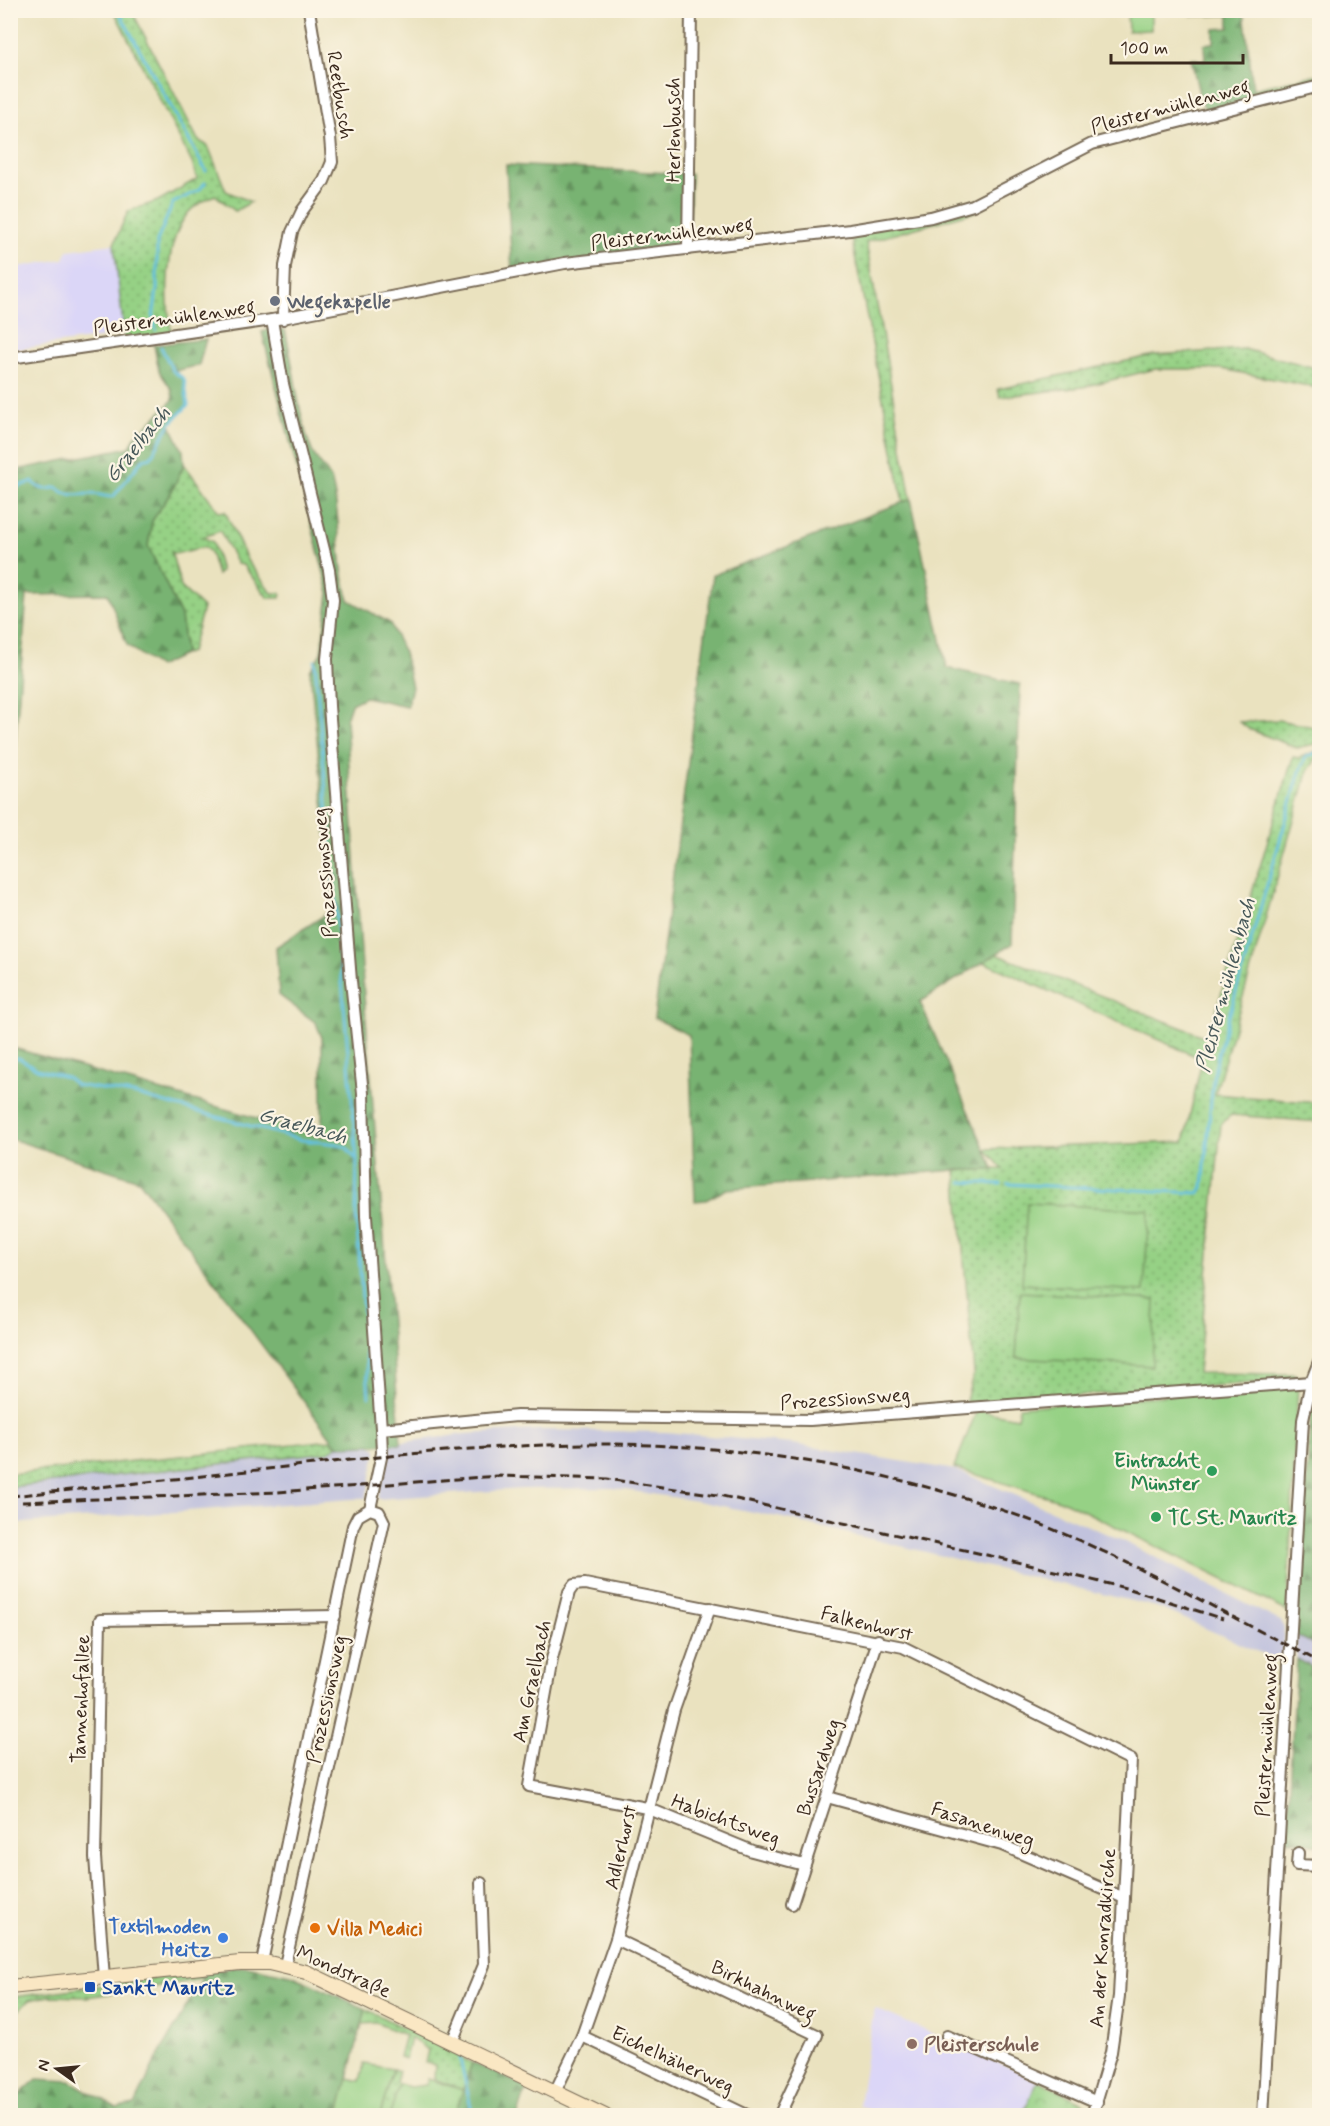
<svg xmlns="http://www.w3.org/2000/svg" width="1330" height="2126" viewBox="0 0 1330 2126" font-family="Mynerve,sans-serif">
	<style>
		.built { fill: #dbd6f7 }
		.railway { fill: #c1c2dd }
		.grass { fill: url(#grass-dots); stroke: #687e52; stroke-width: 1.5 }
		.forest { fill: url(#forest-firs); stroke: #5a6e48; stroke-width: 1.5 }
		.park { fill: url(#park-crowns); stroke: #687e52; stroke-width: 1.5 }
		.garden { fill: #96d185; stroke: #687e52; stroke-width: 1.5 }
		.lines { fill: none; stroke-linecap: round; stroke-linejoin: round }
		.stream { stroke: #61bfdf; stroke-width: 3 }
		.street-casing { stroke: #786a56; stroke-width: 14 }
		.secondary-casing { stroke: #786a56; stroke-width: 16 }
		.street { stroke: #fff; stroke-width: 10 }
		.secondary { stroke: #fae7c3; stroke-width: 14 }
		.rail { stroke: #3b2a1e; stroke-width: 3; stroke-dasharray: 9 4.5; stroke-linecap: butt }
		.worship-dot { fill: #6b7280; stroke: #fcf5e5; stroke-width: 2 }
		.leisure-dot { fill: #2e9e5b; stroke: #fcf5e5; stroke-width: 2 }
		.food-dot { fill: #e8710a; stroke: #fcf5e5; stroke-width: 2 }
		.shop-dot { fill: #3f7fe0; stroke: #fcf5e5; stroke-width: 2 }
		.transit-dot { fill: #1a4fb4; stroke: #fcf5e5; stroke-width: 2 }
		.education-dot { fill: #8d6e63; stroke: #fcf5e5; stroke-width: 2 }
		.labels { text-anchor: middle; stroke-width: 4.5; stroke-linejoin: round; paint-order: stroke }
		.street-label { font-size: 20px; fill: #3b2a1e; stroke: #fcf5e5 }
		.worship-label { font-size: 20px; font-weight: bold; fill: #5b616d; stroke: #fcf5e5; text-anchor: start }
		.leisure-label { font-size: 20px; font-weight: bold; fill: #27864d; stroke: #fcf5e5; text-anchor: end }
		.shop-label { font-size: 20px; font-weight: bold; fill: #366cbe; stroke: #fcf5e5; text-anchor: end }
		.food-label { font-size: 20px; font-weight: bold; fill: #c56008; stroke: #fcf5e5; text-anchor: start }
		.transit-label { font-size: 20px; font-weight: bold; fill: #164399; stroke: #fcf5e5; text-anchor: start }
		.education-label { font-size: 20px; font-weight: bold; fill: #785e54; stroke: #fcf5e5; text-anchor: start }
		.water-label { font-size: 21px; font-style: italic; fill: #465758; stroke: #fcf5e5 }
	</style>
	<defs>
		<pattern id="grass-dots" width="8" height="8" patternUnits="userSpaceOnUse" patternTransform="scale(1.5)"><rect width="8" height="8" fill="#96d185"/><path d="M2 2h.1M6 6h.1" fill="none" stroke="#7caa6c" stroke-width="1.8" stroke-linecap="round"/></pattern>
		<pattern id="forest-firs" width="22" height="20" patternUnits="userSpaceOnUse" patternTransform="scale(1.5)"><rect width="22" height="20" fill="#78b372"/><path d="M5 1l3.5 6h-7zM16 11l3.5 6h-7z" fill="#64925d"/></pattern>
		<pattern id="park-crowns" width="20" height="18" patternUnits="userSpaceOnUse" patternTransform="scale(1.5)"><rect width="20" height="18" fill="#96d185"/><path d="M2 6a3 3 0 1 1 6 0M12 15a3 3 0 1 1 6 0" fill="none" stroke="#7caa6c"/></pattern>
	</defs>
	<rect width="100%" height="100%" fill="#fcf5e5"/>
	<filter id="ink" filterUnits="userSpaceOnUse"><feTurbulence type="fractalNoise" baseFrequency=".0167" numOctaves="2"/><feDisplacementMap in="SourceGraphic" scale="12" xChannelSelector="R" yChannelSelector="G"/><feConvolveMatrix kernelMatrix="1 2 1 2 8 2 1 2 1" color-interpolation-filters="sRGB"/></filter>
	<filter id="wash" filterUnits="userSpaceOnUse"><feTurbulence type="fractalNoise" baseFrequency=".008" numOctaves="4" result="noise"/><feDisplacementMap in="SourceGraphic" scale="24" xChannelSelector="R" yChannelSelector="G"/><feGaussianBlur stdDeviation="1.35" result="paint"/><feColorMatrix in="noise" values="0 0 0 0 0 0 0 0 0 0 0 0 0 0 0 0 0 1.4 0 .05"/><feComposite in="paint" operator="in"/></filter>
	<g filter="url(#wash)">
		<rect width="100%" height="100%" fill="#eae2bf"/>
		<!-- built -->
		<g class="built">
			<path d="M114 244 125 334 11 350V268L64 259 68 250Z"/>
			<path d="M874 2008 1038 2080 1024 2111 1027 2115H880L859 2105Z"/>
		</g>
		<!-- railway -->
		<g class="railway">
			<path d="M539 1430 666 1432 793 1444 956 1470 1119 1539 1280 1621 1284 1628 1282 1662 1157 1607 783 1518 697 1501 613 1488 521 1489 378 1499 390 1444 464 1434Z"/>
			<path d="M366 1444 377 1449 366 1498 11 1524V1486L329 1452 337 1446Z"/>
			<path d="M1295 1635 1319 1647V1671L1297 1659Z"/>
		</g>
		<!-- grass -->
		<g class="grass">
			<path d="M114 11H132L198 140 208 146 226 191 251 202 235 211 215 195C206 200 194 205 188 213 164 243 165 300 172 335L125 342 114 244 128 211 158 201 197 179 193 165Z"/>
			<path d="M1319 74V82L1246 100 1253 89Z"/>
			<path d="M973 205 977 211 866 242 911 499 903 502 850 230Z"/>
			<path d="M1244 349 1319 369V388L1222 369H1155L1083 387 1000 397 998 389 1154 355Z"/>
			<path d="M184 464 219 512 225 511 248 562 272 593H281L280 598H268L243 565 237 564 220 531 203 537 213 542 221 571 217 575 210 552 204 547 175 554 171 551 181 587 203 608 191 652 185 654 181 616 148 546 152 521 172 491Z"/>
			<path d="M1278 720 1319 728V743L1297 748 1249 729 1239 722Z"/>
			<path d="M1319 750V755L1308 771 1215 1094 1319 1103V1122L1231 1115 1221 1124 1198 1373 1296 1374 1297 1380 965 1403 974 1373 956 1170 1003 1169 985 1149 1184 1142 1202 1059 983 962 996 954 1208 1038 1293 757 1299 758Z"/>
			<path d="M331 1440 337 1446 329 1452 11 1487V1474Z"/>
			<path d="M197 1973 203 1977 191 1981 87 1997 49 1996 29 2000 16 2013 14 1997Z"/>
			<path d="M366 2009 472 2063 463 2090 434 2079 435 2065 425 2063 428 2050 410 2038 405 2059 399 2057 405 2035 376 2023 362 2024Z"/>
			<path d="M393 2069 399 2071 396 2083 399 2084 390 2115 380 2116Z"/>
		</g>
		<!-- forest -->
		<g class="forest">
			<path d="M1192 11H1244L1253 89 1246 100 1206 111 1200 98 1191 58 1205 61 1204 44 1214 43V29L1229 28V15L1192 16Z"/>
			<path d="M506 165 691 174 688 249 512 272Z"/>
			<path d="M273 328 285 330C294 366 298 417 312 451 317 462 329 471 332 482 342 521 336 562 349 600L390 623 404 653 412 687 407 706 365 697 351 704 346 719 363 983 401 1444 337 1446 139 1180 11 1139 10 1047 322 1137V1038L316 1023 279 995 276 947 334 909 310 671 321 653 329 593 262 332Z"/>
			<path d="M206 339 199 365 175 371 184 379 188 405 170 424 183 451 184 464 172 491 152 521 148 546 181 616 185 654 158 667 127 645 108 594 27 595 11 794V471L130 447 135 437 173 400 172 390 159 371 154 345Z"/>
			<path d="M911 499 947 668 1020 684 1012 944 920 1002 994 1170H956L727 1189 706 1200 695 1201 689 1035 654 1018 713 575Z"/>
			<path d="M1319 1366V1647L1296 1635 1313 1384Z"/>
			<path d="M1297 1659 1319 1671V1845L1286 1839Z"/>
			<path d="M247 1966 291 1975 366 2009 340 2109 358 2115 11 2116V2102L37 2079 70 2081 117 2108 135 2105 155 2062 203 1977V1971Z"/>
			<path d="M472 2063 527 2087 518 2115 454 2116Z"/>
		</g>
		<!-- park -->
		<path class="park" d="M1038 2080 1083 2103 1086 2111 1085 2115 1027 2116 1024 2111Z"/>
		<!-- garden -->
		<g class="garden">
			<path d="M1127 11H1151V30L1128 31Z"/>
			<path d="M1027 1203 1149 1210 1144 1291 1022 1284Z"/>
			<path d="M1020 1292 1155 1300 1152 1366 1016 1358Z"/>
			<path d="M1298 1385 1287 1611 1066 1502 954 1468 977 1410 1017 1418 1019 1407Z"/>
			<path d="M364 2064 393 2069 380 2115H358L340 2110 348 2078 360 2081Z"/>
			<path d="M428 2079 463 2090 454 2115H390L399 2084 410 2087 426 2085Z"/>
		</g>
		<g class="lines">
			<!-- stream -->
			<g class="stream">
				<path d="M118 10 206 171"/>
				<path d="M156 330 153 318 157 289V241L173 203 199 190 205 183"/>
				<path d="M10 489C19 488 23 483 33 482 41 491 47 490 57 487 68 498 75 494 89 494 96 493 105 497 113 497L143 459 151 457 170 424 188 405 184 379 173 371 161 347"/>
				<path d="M315 661 357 1159 356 1212 369 1397"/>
				<path d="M10 1058H19L37 1069 66 1077 76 1085 133 1094 302 1140 338 1144 347 1148 355 1158"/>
				<path d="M962 1182 1001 1184"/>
				<path d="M1008 1184 1200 1193 1203 1187 1213 1079 1218 1054 1301 768 1306 757 1320 751"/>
				<path d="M460 2059 473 2116"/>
			</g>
		</g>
	</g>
	<g filter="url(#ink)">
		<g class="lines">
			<!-- street casing -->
			<g class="street-casing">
				<g id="street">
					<path d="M688 249 691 10"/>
					<path d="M283 319 285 266 292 232 302 211 324 181 332 162 330 137 309 10"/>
					<path d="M272 320 283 384 329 570 333 600 327 659 329 706 351 981 363 1093 366 1216 381 1429 382 1453 370 1509"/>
					<path d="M10 358 272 320 565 263 850 230 931 217 973 205 1092 144 1320 86"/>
					<path d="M381 1429 517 1416 810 1420 1311 1382"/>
					<path d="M827 1797 1002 1845 1124 1898"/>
					<path d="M1298 1853 1297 1865 1320 1866"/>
					<path d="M804 1865 752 1851 647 1808 529 1786 552 1659 569 1592 574 1585 585 1584 903 1647 1131 1760 1119 1996 1111 2052 1092 2116"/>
					<path d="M792 1904 878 1640"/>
					<path d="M616 1939 817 2035 779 2116"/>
					<path d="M262 1962 353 1526 358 1516 370 1509 379 1512 384 1522 285 1965"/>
					<path d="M104 1978 95 1857 100 1620 335 1616"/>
					<path d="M582 2036 749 2116"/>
					<path d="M947 2036 1097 2102"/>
					<path d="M452 2042 484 1965 481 1883"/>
					<path d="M555 2092 582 2036 616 1939 674 1710 710 1608"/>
					<path d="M1263 2116 1303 1420 1311 1382 1320 1359"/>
				</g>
			</g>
			<!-- secondary casing -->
			<g class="secondary-casing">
				<path id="secondary" d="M10 1987 240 1963H269L306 1972 605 2116"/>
			</g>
			<!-- street -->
			<use href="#street" class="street"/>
			<!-- secondary -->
			<use href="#secondary" class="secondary"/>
			<!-- rail -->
			<g class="rail">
				<path d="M10 1496C105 1487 200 1476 295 1466 396 1455 497 1444 600 1444 728 1444 859 1464 981 1503 1101 1541 1208 1606 1320 1662"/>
				<path d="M22 1502 278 1492 498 1476 607 1479 718 1495 1000 1558 1130 1589 1223 1619"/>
			</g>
		</g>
	</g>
	<!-- markers -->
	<circle class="worship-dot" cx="275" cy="301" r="6"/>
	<g class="leisure-dot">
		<circle cx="1212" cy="1471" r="6"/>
		<circle cx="1156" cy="1517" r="6"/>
	</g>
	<circle class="food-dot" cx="315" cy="1928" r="6"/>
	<circle class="shop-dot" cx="223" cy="1938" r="6"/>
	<rect class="transit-dot" x="84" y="1981" width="12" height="12" rx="3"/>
	<circle class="education-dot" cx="912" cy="2044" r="6"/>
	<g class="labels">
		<!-- street labels -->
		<g class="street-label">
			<text transform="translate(341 95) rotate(81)" y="7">Reetbusch</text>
			<text transform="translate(1170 106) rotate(-15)" y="7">Pleistermühlenweg</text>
			<text transform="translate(673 130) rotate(-90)" y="7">Herlenbusch</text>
			<text transform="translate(672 233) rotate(-7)" y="7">Pleistermühlenweg</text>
			<text transform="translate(174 317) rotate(-8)" y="7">Pleistermühlenweg</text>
			<text transform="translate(324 873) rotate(-95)" y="7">Prozessionsweg</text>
			<text transform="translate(845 1398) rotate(-4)" y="7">Prozessionsweg</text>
			<text transform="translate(867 1623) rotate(14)" y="7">Falkenhorst</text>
			<text transform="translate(531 1681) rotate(-78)" y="7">Am Graelbach</text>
			<text transform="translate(80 1699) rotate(-88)" y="7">Tannenhofallee</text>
			<text transform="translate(326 1699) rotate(-78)" y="7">Prozessionsweg</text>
			<text transform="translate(1266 1735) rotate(-87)" y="7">Pleistermühlenweg</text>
			<text transform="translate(818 1767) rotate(-72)" y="7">Bussardweg</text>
			<text transform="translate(726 1819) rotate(20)" y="7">Habichtsweg</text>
			<text transform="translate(983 1824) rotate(18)" y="7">Fasanenweg</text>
			<text transform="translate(620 1847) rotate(-77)" y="7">Adlerhorst</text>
			<text transform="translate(1102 1938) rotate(-86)" y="7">An der Konradkirche</text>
			<text transform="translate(344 1971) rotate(24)" y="7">Mondstraße</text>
			<text transform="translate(764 1990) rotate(26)" y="7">Birkhahnweg</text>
			<text transform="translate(673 2059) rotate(25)" y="7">Eichelhäherweg</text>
		</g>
		<!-- worship labels -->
		<g class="worship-label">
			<text x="287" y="308">Wegekapelle</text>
		</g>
		<!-- leisure labels -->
		<g class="leisure-label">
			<text x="1200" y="1467">Eintracht<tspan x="1200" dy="23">Münster</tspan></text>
			<text x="1168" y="1524" text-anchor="start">TC St. Mauritz</text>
		</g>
		<!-- shop labels -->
		<g class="shop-label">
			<text x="211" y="1933">Textilmoden<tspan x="211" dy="23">Heitz</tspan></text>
		</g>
		<!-- food labels -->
		<g class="food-label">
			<text x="327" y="1935">Villa Medici</text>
		</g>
		<!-- transit labels -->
		<g class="transit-label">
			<text x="102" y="1994">Sankt Mauritz</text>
		</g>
		<!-- education labels -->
		<g class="education-label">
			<text x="924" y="2051">Pleisterschule</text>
		</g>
		<!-- water labels -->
		<g class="water-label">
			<text transform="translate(137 444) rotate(-51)" y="7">Graelbach</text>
			<text transform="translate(1225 985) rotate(-75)" y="7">Pleistermühlenbach</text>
			<text transform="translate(303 1125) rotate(15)" y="7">Graelbach</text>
		</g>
	</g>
	<!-- margin -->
	<rect width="1330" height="2126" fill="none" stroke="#fcf5e5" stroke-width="36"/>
	<!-- north arrow -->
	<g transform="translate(57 2069) rotate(285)" stroke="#fcf5e5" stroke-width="4.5" paint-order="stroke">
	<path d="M0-4.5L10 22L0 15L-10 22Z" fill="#3b2a1e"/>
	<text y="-9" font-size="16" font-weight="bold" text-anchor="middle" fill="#3b2a1e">N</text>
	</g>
	<!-- scale -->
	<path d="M1111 54v9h132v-9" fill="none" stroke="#3b2a1e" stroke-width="3"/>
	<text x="1120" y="54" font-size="18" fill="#3b2a1e" stroke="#fcf5e5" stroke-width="4.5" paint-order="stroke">100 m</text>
</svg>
